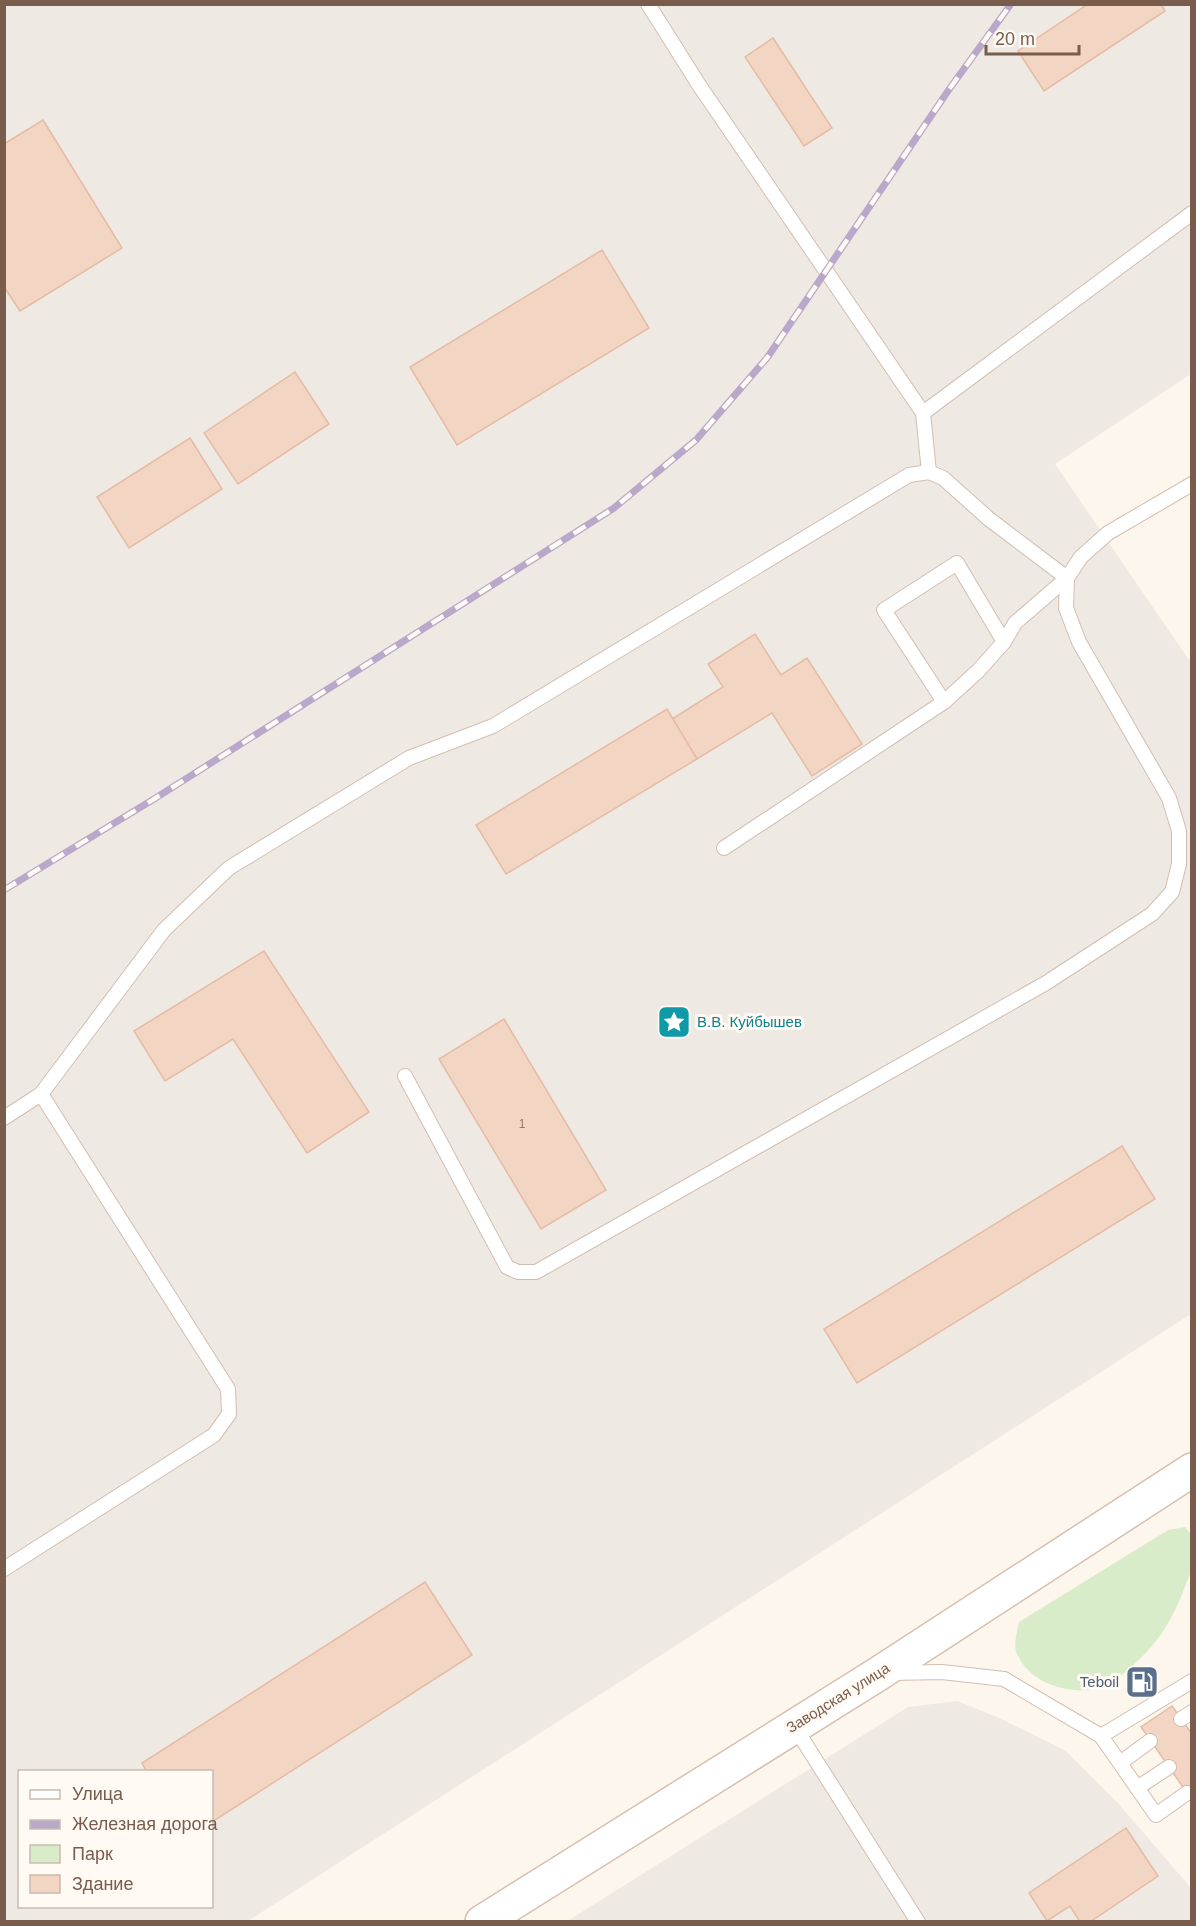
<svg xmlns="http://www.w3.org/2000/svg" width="1196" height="1926" viewBox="0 0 1196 1926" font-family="Helvetica,sans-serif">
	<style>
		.industrial { fill: #efe9e4; fill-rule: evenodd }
		.green { fill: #d8ecc9 }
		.building { fill: #f3d5c3; stroke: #e6bba3; stroke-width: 1.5 }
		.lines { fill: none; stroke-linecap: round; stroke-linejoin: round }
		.lane-casing { stroke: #d1beb0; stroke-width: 16 }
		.secondary-casing { stroke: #d6c0b0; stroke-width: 36 }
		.lane { stroke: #fff; stroke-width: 14 }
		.secondary { stroke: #fff; stroke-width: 33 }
		.rail-casing { stroke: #b9a8c9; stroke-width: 7 }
		.rail { stroke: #fffaf3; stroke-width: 4.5; stroke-dasharray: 14; stroke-linecap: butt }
		.labels { text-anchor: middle; stroke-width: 6; stroke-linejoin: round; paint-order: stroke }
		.number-label { font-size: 12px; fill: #987a6a }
		.culture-label { font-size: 15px; fill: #0d838f; stroke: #fffaf3; text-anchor: start }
		.service-label { font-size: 15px; fill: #4e5e75; stroke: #fffaf3; text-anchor: end }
		.street-label { font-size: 15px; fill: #7a5c4d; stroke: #fffaf3 }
	</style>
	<rect width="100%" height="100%" fill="#fdf6ec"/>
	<!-- industrial -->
	<g class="industrial">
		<path d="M5 5H1191V374L1055 464 1191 663V1314L248 1921 5 1922ZM20 1772H212V1906H20Z"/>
		<path d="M957 1701 997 1717 1066 1751 1118 1803 1191 1888V1921L566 1922 908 1707Z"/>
	</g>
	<!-- green -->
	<path class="green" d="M1185 1527 1191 1534C1192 1545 1193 1556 1191 1567 1191 1574 1187 1582 1184 1589 1172 1621 1157 1645 1131 1667 1122 1675 1112 1685 1101 1688 1071 1696 1030 1684 1017 1654 1013 1645 1017 1632 1019 1622L1168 1530Z"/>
	<!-- building -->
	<g class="building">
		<path d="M1088 4H1161L1165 11 1044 91 1018 51Z"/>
		<path d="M773 38 832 128 804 146 745 57Z"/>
		<path d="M43 120 122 248 20 311 4 287V144Z"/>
		<path d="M602 250 649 328 457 445 410 367Z"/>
		<path d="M295 372 329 424 238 484 204 433Z"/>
		<path d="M190 438 222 489 129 548 97 497Z"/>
		<path d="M755 634 781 675 807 658 862 744 812 776 772 713 697 759 672 719 723 687 708 664Z"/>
		<path d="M667 709 697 759 506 874 476 825Z"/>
		<path d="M264 951 369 1112 307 1153 233 1039 165 1081 134 1031Z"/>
		<path d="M504 1019 606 1190 541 1229 439 1059Z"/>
		<path d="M1122 1146 1155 1199 857 1383 824 1329Z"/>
		<path d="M425 1582 472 1655 212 1822V1772H147L142 1763Z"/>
		<path d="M1172 1706 1192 1734V1800L1141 1727Z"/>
		<path d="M1126 1828 1158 1876 1090 1922H1080L1070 1906 1047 1921 1029 1893Z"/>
	</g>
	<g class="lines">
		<!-- lane casing -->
		<g class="lane-casing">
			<g id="lane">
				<path d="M648 4 699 85 923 413 929 472"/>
				<path d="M923 413 1192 213"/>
				<path d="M944 702 884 610 957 563 1004 642"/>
				<path d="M405 1076 507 1267 518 1272H536L1046 983 1152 914 1172 892 1179 864V831L1169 798 1079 642 1066 608 1067 578 1081 557 1108 533 1192 484"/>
				<path d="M4 1118 41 1094 164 930 229 868 409 758 493 726 909 475 929 472 943 478 989 519 1067 578 1015 623 1004 642 978 671 944 702 724 848"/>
				<path d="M4 1569 214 1435 229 1414 228 1389 41 1094"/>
				<path d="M892 1673 942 1672 1004 1679 1101 1736 1192 1681"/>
				<path d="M1181 1719 1192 1712"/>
				<path d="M794 1726 918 1922"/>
				<path d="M1101 1736 1156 1815 1187 1793"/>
				<path d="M1120 1763 1150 1741"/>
				<path d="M1137 1788 1169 1767"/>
			</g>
		</g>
		<!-- secondary casing -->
		<g class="secondary-casing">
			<path id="secondary" d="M482 1922 878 1674 1192 1470"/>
		</g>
		<!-- lane -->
		<use href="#lane" class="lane"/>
		<!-- secondary -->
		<use href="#secondary" class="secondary"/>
		<!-- rail casing -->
		<g class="rail-casing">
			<path id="rail" d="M4 890 154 799 614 508 696 440 767 358 950 88 1011 4"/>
		</g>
		<!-- rail -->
		<use href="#rail" class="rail"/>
	</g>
	<!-- icons -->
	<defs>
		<g id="sight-square" transform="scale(1.725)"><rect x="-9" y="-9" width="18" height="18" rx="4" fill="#0f9aa8" stroke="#fffaf3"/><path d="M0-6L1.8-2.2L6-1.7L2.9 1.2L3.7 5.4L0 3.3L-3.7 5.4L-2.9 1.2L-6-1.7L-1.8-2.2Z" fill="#fff"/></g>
		<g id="fuel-square" transform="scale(1.725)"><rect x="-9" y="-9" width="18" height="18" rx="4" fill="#5c6f8a" stroke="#fffaf3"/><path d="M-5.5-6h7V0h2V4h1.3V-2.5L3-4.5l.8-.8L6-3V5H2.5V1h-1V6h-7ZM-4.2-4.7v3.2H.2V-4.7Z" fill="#fff"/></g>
	</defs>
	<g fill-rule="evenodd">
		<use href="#sight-square" x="674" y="1022"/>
		<use href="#fuel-square" x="1142" y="1682"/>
	</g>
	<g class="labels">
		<!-- number labels -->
		<g class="number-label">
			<text x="522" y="1128">1</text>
		</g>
		<!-- culture labels -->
		<g class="culture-label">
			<text x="697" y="1027">В.В. Куйбышев</text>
		</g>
		<!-- service labels -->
		<g class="service-label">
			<text x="1119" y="1687">Teboil</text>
		</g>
		<!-- street labels -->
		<g class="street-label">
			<text transform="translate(838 1698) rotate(-32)" y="5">Заводская улица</text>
		</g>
	</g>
	<!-- border -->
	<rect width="1196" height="1926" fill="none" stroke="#7a5c4d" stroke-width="12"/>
	<!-- legend -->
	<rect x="18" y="1770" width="195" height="138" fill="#fffaf3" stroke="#cabbb1" stroke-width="1.5"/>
	<rect x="30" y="1790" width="30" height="9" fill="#ffffff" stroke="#cabbb1" stroke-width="1.5"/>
	<text x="72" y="1800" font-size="18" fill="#7a5c4d">Улица</text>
	<rect x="30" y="1820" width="30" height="9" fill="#b9a8c9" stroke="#cabbb1" stroke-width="1.5"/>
	<text x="72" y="1830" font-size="18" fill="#7a5c4d">Железная дорога</text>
	<rect x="30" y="1845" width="30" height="18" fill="#d8ecc9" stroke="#cabbb1" stroke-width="1.5"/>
	<text x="72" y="1860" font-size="18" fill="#7a5c4d">Парк</text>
	<rect x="30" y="1875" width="30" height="18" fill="#f3d5c3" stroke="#cabbb1" stroke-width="1.5"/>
	<text x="72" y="1890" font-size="18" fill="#7a5c4d">Здание</text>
	<!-- scale -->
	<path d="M986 45v9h93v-9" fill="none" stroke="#7a5c4d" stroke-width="3"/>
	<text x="995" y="45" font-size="18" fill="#7a5c4d" stroke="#fffaf3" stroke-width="4.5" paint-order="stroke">20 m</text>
</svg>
